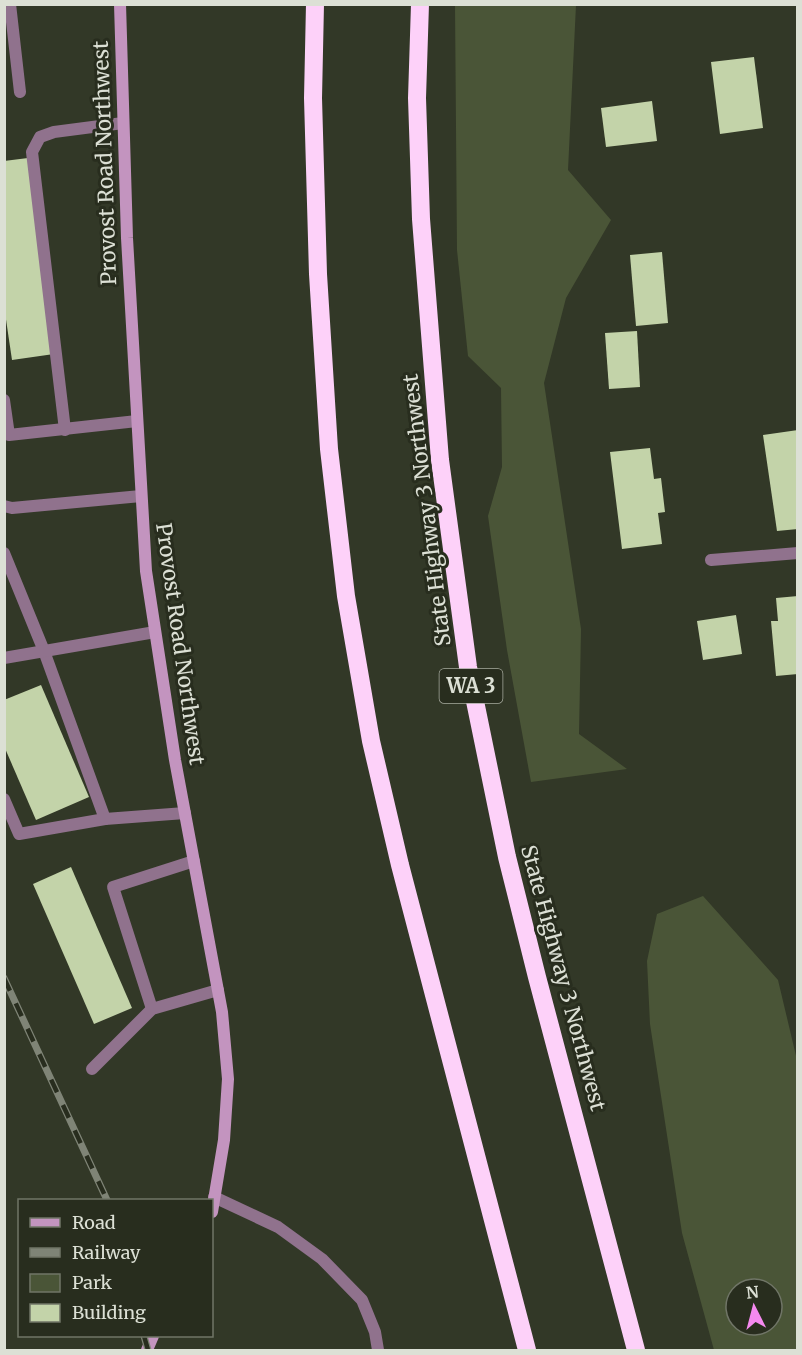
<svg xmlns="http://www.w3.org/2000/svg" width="802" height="1355" viewBox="0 0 802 1355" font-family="Merriweather,serif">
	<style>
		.green { fill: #4a5537; fill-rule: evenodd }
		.building { fill: #c3d3a9 }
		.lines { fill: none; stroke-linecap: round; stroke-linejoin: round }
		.lane { stroke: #90728d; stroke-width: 12 }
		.secondary { stroke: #c394bf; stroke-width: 12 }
		.highway { stroke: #fdd1f9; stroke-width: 18 }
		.rail-casing { stroke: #7f8476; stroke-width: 7 }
		.rail { stroke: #282d1e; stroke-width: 4.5; stroke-dasharray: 14; stroke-linecap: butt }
		.labels { text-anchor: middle; stroke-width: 6; stroke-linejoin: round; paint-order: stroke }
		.shield { fill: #282d1e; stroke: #a6aa9e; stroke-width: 1.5 }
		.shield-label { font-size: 20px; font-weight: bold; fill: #dce0d5 }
		.street-label { font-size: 21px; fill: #dce0d5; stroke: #282d1e }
	</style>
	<rect width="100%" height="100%" fill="#323827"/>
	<!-- green -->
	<g class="green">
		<path d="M455 5H576L568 170 611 220 566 298 544 383 581 629 579 734 627 769 531 782 507 650 488 516 502 467 501 388 468 356 457 250Z"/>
		<path d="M703 896 778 980 797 1060V1350H714L682 1233 650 1024 647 961 657 914ZM736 1289H772V1325H736Z"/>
	</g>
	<!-- building -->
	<g class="building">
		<path d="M754 57 763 128 720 134 711 62Z"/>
		<path d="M652 101 657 141 606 147 601 108Z"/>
		<path d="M28 158 54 354 12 360 4 306V161Z"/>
		<path d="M662 252 668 323 636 326 630 255Z"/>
		<path d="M637 331 640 387 609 389 605 333Z"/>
		<path d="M798 430V529L777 531 763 435Z"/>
		<path d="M650 448 654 479 661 478 665 512 658 513 662 544 622 549 610 452Z"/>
		<path d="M798 596V674L776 676 771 621H778L776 598Z"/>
		<path d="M736 615 742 654 703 660 697 621Z"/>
		<path d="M41 685 89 797 36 820 4 746V700Z"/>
		<path d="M71 867 132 1008 94 1024 33 884Z"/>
	</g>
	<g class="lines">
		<!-- lane -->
		<g class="lane">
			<path d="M10 4 20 92"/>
			<path d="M4 400 9 435 137 421"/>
			<path d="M65 430 32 152 40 137 54 132 123 123"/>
			<path d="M4 506 12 508 141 496"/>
			<path d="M4 553 44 651 105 819"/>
			<path d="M711 560 798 553"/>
			<path d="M4 658 155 632"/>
			<path d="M4 799 19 834 105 819 185 813"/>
			<path d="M152 1009 113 887 194 861"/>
			<path d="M92 1069 152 1009 218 990"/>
			<path d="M214 1197 278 1227 322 1259 362 1300 375 1332 378 1350"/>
		</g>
		<!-- secondary -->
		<g class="secondary">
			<path d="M120 4 127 238 146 571 175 760 222 1012 228 1079 224 1140 212 1212"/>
			<path d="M147 1350 153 1336"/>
		</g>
		<!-- highway -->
		<g class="highway">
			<path d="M315 4 313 98 318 274 329 449 346 596 371 741 400 865 527 1350"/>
			<path d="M420 4 417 98 421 219 440 460 468 667 507 857 537 977 636 1350"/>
		</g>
		<!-- rail casing -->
		<g class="rail-casing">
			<g id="rail">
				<path d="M4 978 107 1200"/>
				<path d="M144 1336 148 1350"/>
			</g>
		</g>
		<!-- rail -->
		<use href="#rail" class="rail"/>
	</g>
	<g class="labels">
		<!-- shield labels -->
		<rect class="shield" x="439.5" y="669" width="63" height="34" rx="4.5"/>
		<g class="shield-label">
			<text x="471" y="693">WA 3</text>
		</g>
		<!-- street labels -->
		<g class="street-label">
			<text transform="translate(105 163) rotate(-92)" y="7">Provost Road Northwest</text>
			<text transform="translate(427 510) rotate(-97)" y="7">State Highway 3 Northwest</text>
			<text transform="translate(180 644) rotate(82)" y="7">Provost Road Northwest</text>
			<text transform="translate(563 978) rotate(75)" y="7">State Highway 3 Northwest</text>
		</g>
	</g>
	<!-- border -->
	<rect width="802" height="1355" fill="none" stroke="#dce0d5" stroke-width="12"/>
	<!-- legend -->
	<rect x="18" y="1199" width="195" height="138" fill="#282d1e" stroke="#707567" stroke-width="1.5"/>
	<rect x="30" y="1218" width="30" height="9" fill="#c394bf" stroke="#707567" stroke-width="1.5"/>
	<text x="72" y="1229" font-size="18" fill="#dce0d5">Road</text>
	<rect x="30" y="1248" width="30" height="9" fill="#7f8476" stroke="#707567" stroke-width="1.5"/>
	<text x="72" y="1259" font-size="18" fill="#dce0d5">Railway</text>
	<rect x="30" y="1274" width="30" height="18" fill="#4a5537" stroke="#707567" stroke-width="1.5"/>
	<text x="72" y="1289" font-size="18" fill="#dce0d5">Park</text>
	<rect x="30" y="1304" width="30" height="18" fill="#c3d3a9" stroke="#707567" stroke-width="1.5"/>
	<text x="72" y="1319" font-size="18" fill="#dce0d5">Building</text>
	<!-- north arrow -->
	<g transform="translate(754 1307) rotate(354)"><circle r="28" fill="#282d1e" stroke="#707567" stroke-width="1.5"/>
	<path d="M0-4.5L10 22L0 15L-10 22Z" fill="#f589ef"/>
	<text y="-9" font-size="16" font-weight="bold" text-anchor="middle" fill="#dce0d5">N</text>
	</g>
</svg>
